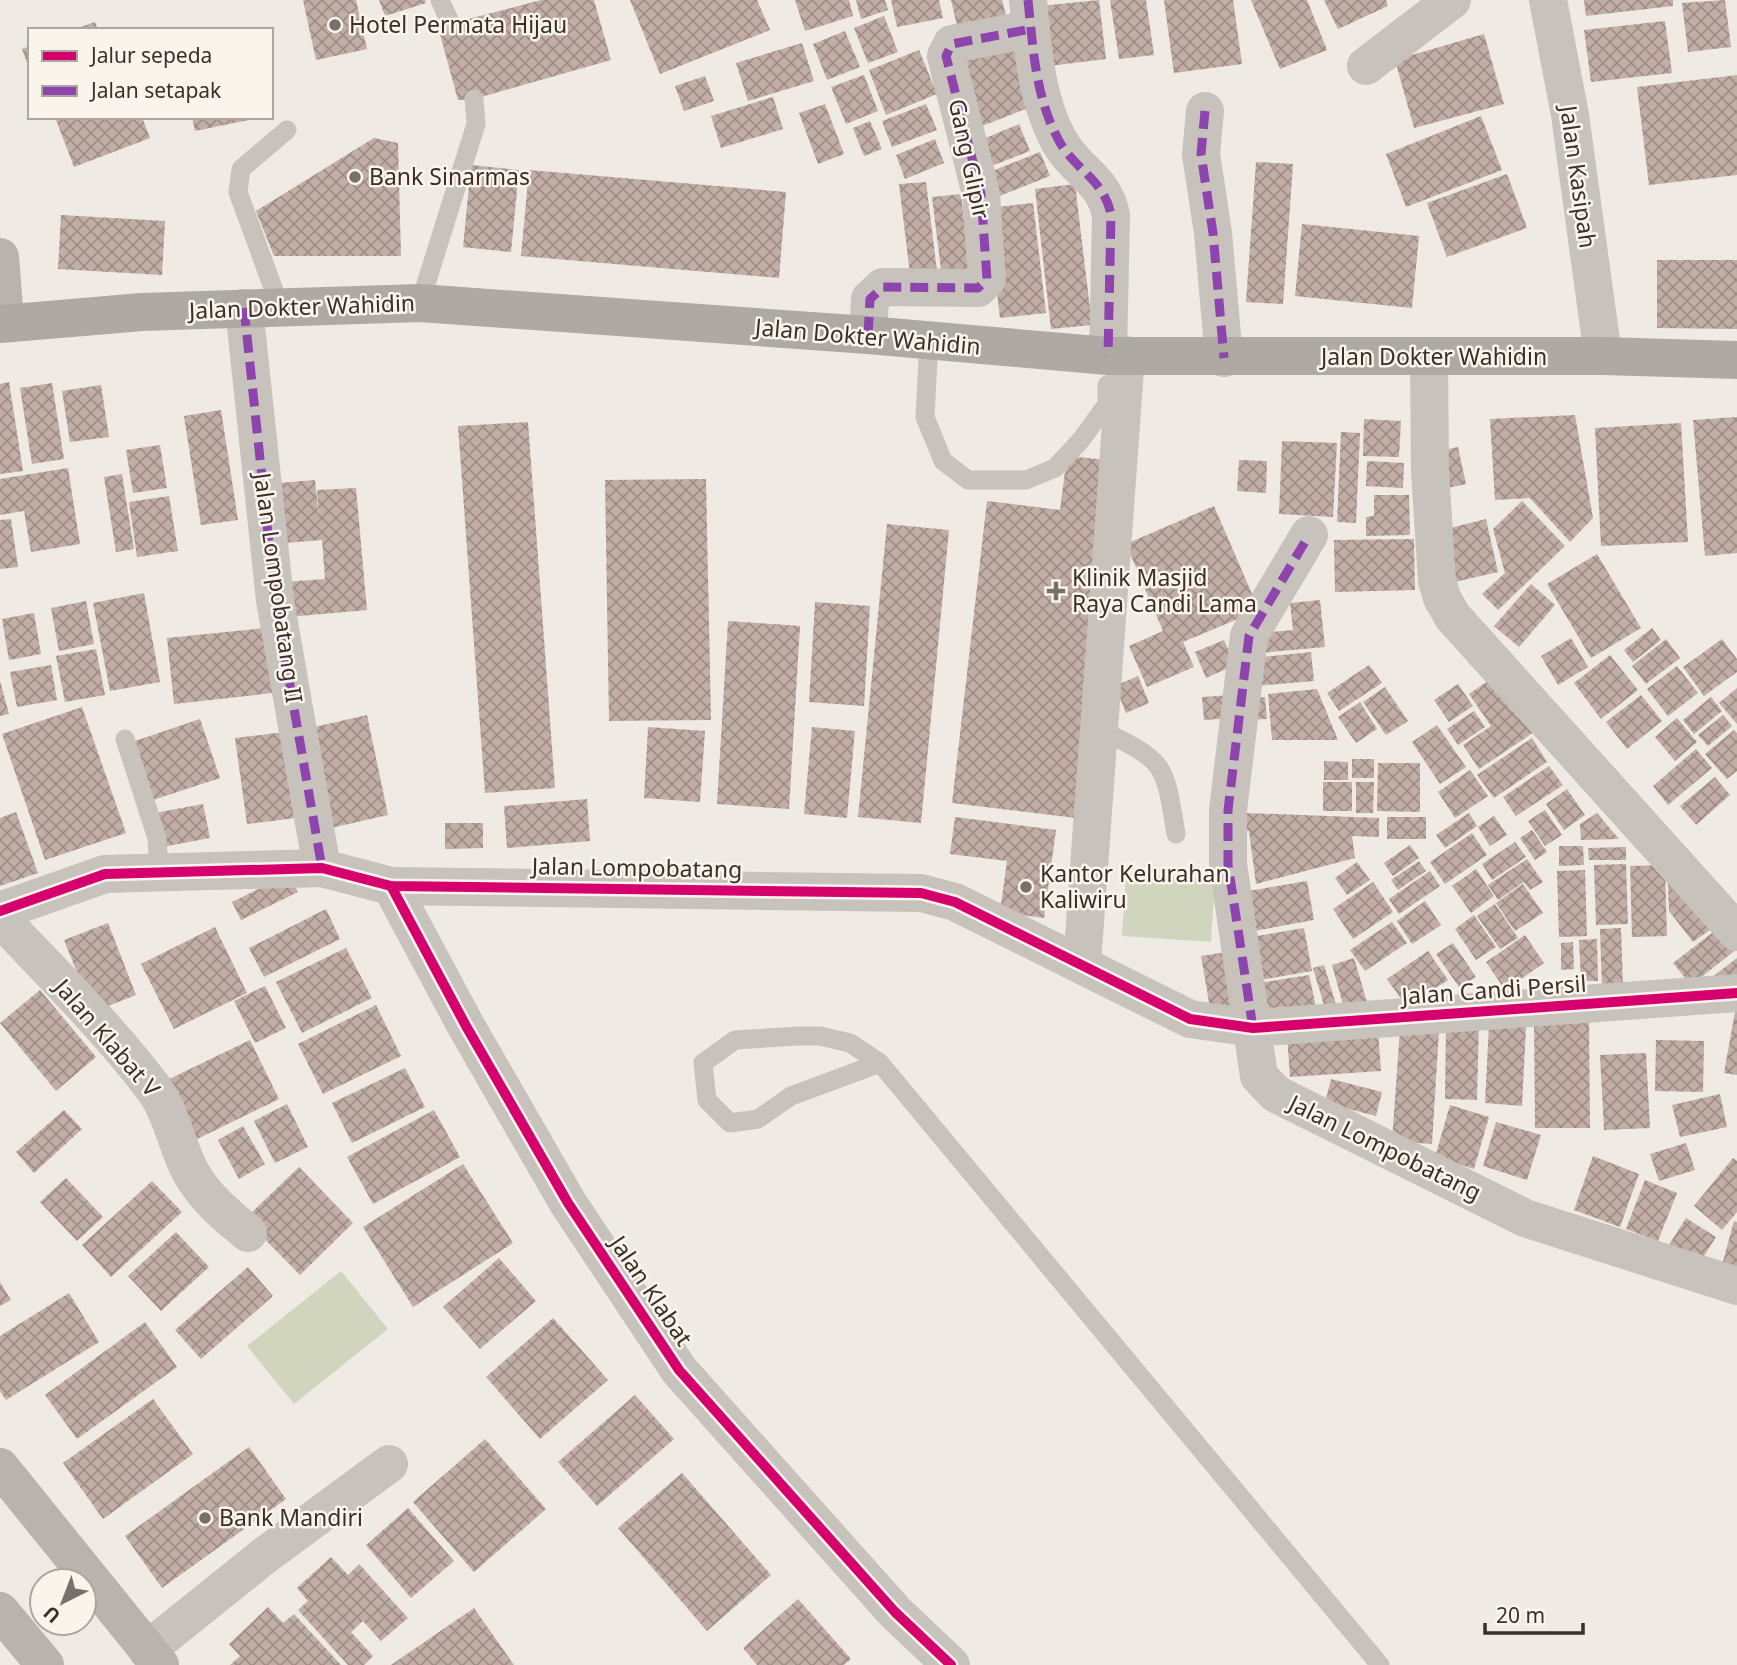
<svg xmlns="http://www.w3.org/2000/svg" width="1737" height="1665" viewBox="0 0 1737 1665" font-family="'Noto Sans',sans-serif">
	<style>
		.park { fill: #d1d5be }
		.building { fill: url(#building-cross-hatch) }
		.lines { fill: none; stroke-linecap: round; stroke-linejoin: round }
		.lane { stroke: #c8c2bd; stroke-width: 19 }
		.street { stroke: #c8c2bd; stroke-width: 38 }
		.secondary { stroke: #b9b2ad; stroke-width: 38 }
		.highway { stroke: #aea9a3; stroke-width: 38 }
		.quiet { stroke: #8e44ad; stroke-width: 9; stroke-dasharray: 18 9; stroke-linecap: butt }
		.cycleway-casing { stroke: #fbf4ed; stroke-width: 15 }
		.cycleway { stroke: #d6006c; stroke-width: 10 }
		.poi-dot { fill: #79706b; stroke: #fbf4ed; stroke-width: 2.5 }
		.labels { text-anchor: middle; stroke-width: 5; stroke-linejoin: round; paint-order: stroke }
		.poi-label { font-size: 23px; fill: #3a2f2a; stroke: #fbf4ed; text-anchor: start }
		.street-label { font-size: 23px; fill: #3a2f2a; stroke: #fbf4ed }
	</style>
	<defs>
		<pattern id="building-cross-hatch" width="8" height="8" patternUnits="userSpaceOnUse" patternTransform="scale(1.75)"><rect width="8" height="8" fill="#c2aea6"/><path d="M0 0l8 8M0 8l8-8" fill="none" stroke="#9f8e87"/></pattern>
	</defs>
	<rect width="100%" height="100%" fill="#efeae4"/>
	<!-- park -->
	<g class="park">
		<path d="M1126 874 1215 879 1211 942 1122 936Z"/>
		<path d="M341 1271 388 1329 294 1404 247 1346Z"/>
	</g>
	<!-- building -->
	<g class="building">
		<path d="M303 0H356L367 49 316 60Z"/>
		<path d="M379 0H425L426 3 385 16Z"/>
		<path d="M541 0H594L611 60 474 99 458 100 438 27Z"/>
		<path d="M630 0H757L770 30 660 74Z"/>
		<path d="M795 0H849L853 16 805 31Z"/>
		<path d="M856 0H885L888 10 861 19Z"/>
		<path d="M891 0H939L943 18 897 27Z"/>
		<path d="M951 0H1002L1008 23 959 34Z"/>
		<path d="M1099 0 1106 59 1049 66 1040 6Z"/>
		<path d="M1110 0H1146L1154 55 1119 59Z"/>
		<path d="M1164 0H1233L1242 64 1174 73Z"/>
		<path d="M1251 0H1307L1327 50 1280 69Z"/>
		<path d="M1324 0H1386L1388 6 1338 29Z"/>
		<path d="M1584 0H1673V6L1586 16Z"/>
		<path d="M1725 0 1731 47 1688 52 1682 3Z"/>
		<path d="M884 16 898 52 868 63 854 28Z"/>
		<path d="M1665 21 1672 73 1591 82 1584 30Z"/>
		<path d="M95 22 98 30H75V29Z"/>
		<path d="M845 31 860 67 827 80 813 44Z"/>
		<path d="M1484 34 1504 104 1414 128 1395 60Z"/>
		<path d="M1015 38 1041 103 977 128 952 63Z"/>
		<path d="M802 43 814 81 748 101 736 63Z"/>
		<path d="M30 46V68H29L22 49Z"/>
		<path d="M919 50 937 94 886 115 869 70Z"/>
		<path d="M864 75 878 111 846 124 831 87Z"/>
		<path d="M1737 75V175L1649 185 1637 87Z"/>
		<path d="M705 76 714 101 684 111 675 86Z"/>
		<path d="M773 97 783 129 721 148 711 116Z"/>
		<path d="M825 104 844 154 818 164 799 113Z"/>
		<path d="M926 104 937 130 892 147 882 121Z"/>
		<path d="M1481 116 1502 170 1406 207 1386 154Z"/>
		<path d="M55 117H142L150 138 74 167Z"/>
		<path d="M192 117H258V118L195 131Z"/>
		<path d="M870 121 882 149 864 156 853 128Z"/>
		<path d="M1019 124 1030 151 986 168 976 142Z"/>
		<path d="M374 138 398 143 401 256H274L256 211Z"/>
		<path d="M935 139 944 163 905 179 896 155Z"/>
		<path d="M1040 152 1050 176 997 197 987 173Z"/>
		<path d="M1256 162 1293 164 1283 304 1246 302Z"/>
		<path d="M471 165 519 170 511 252 463 247Z"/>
		<path d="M529 170 786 192 779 278 521 256Z"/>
		<path d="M1507 174 1527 228 1447 257 1427 203Z"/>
		<path d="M926 182 938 279 911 282 899 184Z"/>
		<path d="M1075 184 1092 325 1051 329 1035 189Z"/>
		<path d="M961 194 970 275 942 278 932 197Z"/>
		<path d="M1033 203 1046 313 1000 318 987 208Z"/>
		<path d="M61 215 165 221 162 275 58 269Z"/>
		<path d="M1302 224 1419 236 1412 308 1295 296Z"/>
		<path d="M1657 260H1737V329L1657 328Z"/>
		<path d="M9 382 23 471 0 474V384Z"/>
		<path d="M52 383 64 459 32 464 20 388Z"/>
		<path d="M101 385 109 437 70 442 62 391Z"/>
		<path d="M221 410 238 520 201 525 184 416Z"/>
		<path d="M1575 415 1593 518 1570 542 1530 498 1495 500 1490 419Z"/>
		<path d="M1737 417V553L1705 556 1693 420Z"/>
		<path d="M1364 419 1401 421 1399 457 1363 456Z"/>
		<path d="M528 422 555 788 485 793 458 426Z"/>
		<path d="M1681 423 1688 542 1601 546 1595 428Z"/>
		<path d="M1341 432 1360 433 1356 523 1337 522Z"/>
		<path d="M1282 441 1337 443 1333 517 1279 514Z"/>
		<path d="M160 445 167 488 133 493 126 450Z"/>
		<path d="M1458 447 1466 484 1448 488 1439 451Z"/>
		<path d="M1067 456 1117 461 1076 818 952 803 987 501 1060 510Z"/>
		<path d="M1239 460 1267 461 1266 493 1237 491Z"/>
		<path d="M1367 461 1404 463 1403 488 1366 486Z"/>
		<path d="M68 468 80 544 31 552 24 511 0 515V479Z"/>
		<path d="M122 474 134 549 116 552 104 477Z"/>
		<path d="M706 479 711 720 609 721 605 480Z"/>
		<path d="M315 480 319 520 317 490 356 488 367 610 288 617 285 582 325 579 322 540 272 544 267 484Z"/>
		<path d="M1374 495H1409L1410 535 1366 536V517L1374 516Z"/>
		<path d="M169 496 178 551 137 557 129 502Z"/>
		<path d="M1522 501 1565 546 1498 610 1482 594 1505 573 1493 529Z"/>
		<path d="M1214 506 1259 610 1183 642 1194 667 1147 687 1129 646 1163 631 1126 544Z"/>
		<path d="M11 519 18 567 0 569V520Z"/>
		<path d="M1486 519 1498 572 1446 584 1434 532Z"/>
		<path d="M887 524 949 530 921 823 858 817Z"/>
		<path d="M1414 539 1415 590 1335 592 1334 540Z"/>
		<path d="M1597 554 1641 628 1591 658 1547 584Z"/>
		<path d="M1531 584 1555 605 1519 647 1494 626Z"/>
		<path d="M144 593 160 682 110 691 93 603Z"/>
		<path d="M1320 600 1325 647 1260 653 1258 633 1293 630 1290 603Z"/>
		<path d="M86 601 94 644 59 651 51 608Z"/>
		<path d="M815 602 870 606 864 706 809 702Z"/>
		<path d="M34 613 41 654 9 660 2 619Z"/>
		<path d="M728 621 800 626 789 809 717 804Z"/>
		<path d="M265 628 273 693 174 704 167 638Z"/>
		<path d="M1652 628 1661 640 1633 662 1624 650Z"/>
		<path d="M1571 638 1588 667 1558 685 1541 656Z"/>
		<path d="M1666 639 1680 658 1646 684 1632 666Z"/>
		<path d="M1722 639 1737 659V672L1704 696 1683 667Z"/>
		<path d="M1224 640 1235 665 1206 678 1195 652Z"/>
		<path d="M96 649 105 695 65 702 56 656Z"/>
		<path d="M1311 652 1314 681 1256 686 1253 658Z"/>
		<path d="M1610 655 1638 690 1601 719 1574 683Z"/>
		<path d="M51 665 57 700 17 707 10 672Z"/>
		<path d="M1369 665 1382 683 1339 711 1327 693Z"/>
		<path d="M1677 666 1698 693 1668 716 1647 689Z"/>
		<path d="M1138 676 1149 703 1126 713 1115 686Z"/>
		<path d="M1495 676 1534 732 1479 769 1463 745 1491 726 1469 694Z"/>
		<path d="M0 681 9 714 0 716Z"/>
		<path d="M1458 684 1473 706 1449 722 1434 700Z"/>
		<path d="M1385 687 1408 721 1386 735 1363 702Z"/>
		<path d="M1737 688V724L1719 703Z"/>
		<path d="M1317 689 1338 740H1272L1268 694Z"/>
		<path d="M1232 695 1233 718 1204 720 1202 697Z"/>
		<path d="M1641 695 1662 721 1627 749 1606 722Z"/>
		<path d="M1265 697 1267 719 1247 720 1245 699Z"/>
		<path d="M1711 697 1722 711 1694 734 1683 720Z"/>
		<path d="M1360 702 1377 729 1356 743 1338 717Z"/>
		<path d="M82 707 126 833 45 860 2 734Z"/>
		<path d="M1474 711 1485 727 1458 745 1447 729Z"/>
		<path d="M367 715 388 815 331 828 310 728Z"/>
		<path d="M1723 715 1732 726 1708 746 1698 735Z"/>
		<path d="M1677 718 1697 742 1675 761 1655 737Z"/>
		<path d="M200 719 220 778 153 800 132 742Z"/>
		<path d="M1437 725 1466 767 1440 784 1412 742Z"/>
		<path d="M648 727 705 731 700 802 644 798Z"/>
		<path d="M812 727 855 731 847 818 804 814Z"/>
		<path d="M1734 730 1737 733V771L1727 779 1705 754Z"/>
		<path d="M285 732 296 818 247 824 235 738Z"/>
		<path d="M1532 738 1547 762 1494 798 1477 775Z"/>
		<path d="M1696 749 1712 768 1668 805 1653 786Z"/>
		<rect x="1352" y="759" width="22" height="19"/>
		<path d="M1324 761 1348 762V780H1324Z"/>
		<path d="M1378 763H1420V812L1377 811Z"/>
		<path d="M1549 766 1563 785 1516 816 1503 797Z"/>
		<path d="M1470 770 1488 796 1455 818 1438 792Z"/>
		<path d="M1715 777 1730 795 1696 825 1680 806Z"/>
		<rect x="1323" y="782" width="29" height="29"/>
		<path d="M1356 782H1374L1373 813H1356Z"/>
		<path d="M1567 789 1585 815 1564 830 1546 804Z"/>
		<path d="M587 799 590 841 507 848 504 806Z"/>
		<path d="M203 804 210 838 162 847 155 813Z"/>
		<path d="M1545 810 1562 835 1545 846 1528 821Z"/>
		<path d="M16 812 38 873 0 886V818Z"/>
		<path d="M1247 813 1379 818V837L1352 836 1355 858 1256 884 1249 831H1246Z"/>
		<path d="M1469 813 1477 826 1445 848 1436 835Z"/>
		<path d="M1597 813 1619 839 1581 840 1580 824Z"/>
		<path d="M1494 816 1507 835 1490 846 1478 827Z"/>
		<path d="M955 817 1056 830 1044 918 1000 912 1007 861 950 854Z"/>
		<rect x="1387" y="817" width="39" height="22"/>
		<path d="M445 823H483V848L445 849Z"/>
		<path d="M1532 830 1547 852 1535 860 1520 838Z"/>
		<path d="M1472 833 1487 855 1445 884 1430 862Z"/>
		<path d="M1515 842 1526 857 1492 880 1482 864Z"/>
		<path d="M1410 845 1419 858 1393 876 1384 863Z"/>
		<path d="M1559 846H1583L1584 865 1559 866Z"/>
		<path d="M1626 847V860H1589L1588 848Z"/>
		<path d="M1527 859 1543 882 1530 890 1524 882 1498 900 1488 885Z"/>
		<path d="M1419 861 1426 871 1398 890 1391 880Z"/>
		<path d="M1357 862 1370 880 1347 895 1335 878Z"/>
		<path d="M1667 863 1717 925 1693 942 1669 911Z"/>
		<path d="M1626 864 1628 924 1596 925 1594 865Z"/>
		<path d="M1665 865 1667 936 1632 937 1630 866Z"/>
		<path d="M1476 869 1494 896 1471 913 1452 886Z"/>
		<path d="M1585 870 1587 936 1559 937 1557 871Z"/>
		<path d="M1430 871 1440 886 1399 914 1389 899Z"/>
		<path d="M289 874 298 892 241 920 232 902Z"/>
		<path d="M1307 881 1314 920 1249 932 1242 892Z"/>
		<path d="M1373 882 1393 912 1353 939 1333 909Z"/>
		<path d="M1523 884 1543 913 1515 931 1496 903Z"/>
		<path d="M1425 901 1441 925 1412 944 1397 921Z"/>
		<path d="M1495 904 1518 938 1500 949 1477 916Z"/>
		<path d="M326 909 340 939 264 977 249 948Z"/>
		<path d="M1474 915 1496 947 1476 960 1455 929Z"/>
		<path d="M1392 922 1407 943 1365 971 1350 950Z"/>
		<path d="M108 923 136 995 93 1012 64 940Z"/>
		<path d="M1721 926 1737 949 1691 985 1673 963Z"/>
		<path d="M215 927 247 993 174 1029 141 964Z"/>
		<path d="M1304 928 1312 971 1254 981 1246 938Z"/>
		<path d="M1621 928 1623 987H1602L1600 929Z"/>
		<path d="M1525 935 1544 963 1505 990 1486 962Z"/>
		<path d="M1597 939 1598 981H1581L1579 940Z"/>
		<path d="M1573 942 1574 969 1561 970V943Z"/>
		<path d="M1453 943 1476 977 1459 987 1436 954Z"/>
		<path d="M346 948 372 998 302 1033 276 982Z"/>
		<path d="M1233 951 1243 1008 1211 1014 1201 956Z"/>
		<path d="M1428 951 1448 980 1407 1007 1387 979Z"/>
		<path d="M1354 958 1367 1002 1344 1008 1332 965Z"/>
		<path d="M1737 958V982L1712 977Z"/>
		<path d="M1324 965 1337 1008 1326 1012 1313 968Z"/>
		<path d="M1309 975 1316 1007 1266 1016 1259 983Z"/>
		<path d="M265 986 286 1028 255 1043 234 1001Z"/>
		<path d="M40 990 96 1057 56 1091 0 1023Z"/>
		<path d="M376 1005 401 1056 323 1094 298 1044Z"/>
		<path d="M1735 1012H1737V1075L1724 1073Z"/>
		<path d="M1534 1017H1589L1590 1128H1535Z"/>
		<path d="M1446 1021 1479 1022 1477 1100 1445 1099Z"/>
		<path d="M1489 1025 1526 1027 1522 1106 1485 1103Z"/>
		<path d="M1400 1029 1439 1031 1432 1144 1392 1141Z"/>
		<path d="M1378 1030 1381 1071 1290 1077 1287 1035Z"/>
		<path d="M250 1040 279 1099 193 1141 163 1082Z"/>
		<path d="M1656 1040 1704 1041 1703 1092 1655 1091Z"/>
		<path d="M1646 1053 1650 1128 1604 1130 1600 1055Z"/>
		<path d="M405 1068 425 1107 352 1143 332 1103Z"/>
		<path d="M1331 1079 1382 1092 1376 1116 1325 1103Z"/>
		<path d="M1720 1094 1727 1127 1680 1137 1672 1105Z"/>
		<path d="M287 1104 308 1147 275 1163 254 1121Z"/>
		<path d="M1450 1105 1489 1117 1474 1169 1435 1157Z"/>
		<path d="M64 1110 82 1129 34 1173 16 1152Z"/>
		<path d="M434 1110 460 1157 373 1204 347 1157Z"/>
		<path d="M1496 1122 1541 1135 1527 1180 1483 1166Z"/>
		<path d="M243 1126 265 1164 239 1179 218 1140Z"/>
		<path d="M1686 1143 1695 1170 1659 1181 1650 1154Z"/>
		<path d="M1593 1156 1639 1174 1620 1227 1574 1210Z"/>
		<path d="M1733 1158 1737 1161V1212L1722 1230 1694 1206Z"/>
		<path d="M463 1164 513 1243 413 1307 363 1227Z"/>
		<path d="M299 1167 353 1223 300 1275 245 1219Z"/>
		<path d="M66 1178 103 1217 77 1241 40 1202Z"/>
		<path d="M1645 1180 1677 1193 1658 1241 1626 1229Z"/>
		<path d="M152 1181 182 1212 111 1277 82 1245Z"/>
		<path d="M1686 1218 1716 1237 1697 1267 1667 1248Z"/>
		<path d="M1734 1221 1737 1222V1269L1722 1265Z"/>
		<path d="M176 1232 209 1267 161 1311 128 1276Z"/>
		<path d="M499 1258 536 1301 480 1349 443 1307Z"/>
		<path d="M248 1267 273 1296 201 1359 175 1330Z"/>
		<path d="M0 1282 11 1300 0 1306Z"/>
		<path d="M69 1293 99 1342 6 1400 0 1391V1336Z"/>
		<path d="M553 1318 608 1380 540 1439 486 1377Z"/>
		<path d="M145 1322 177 1367 77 1439 45 1395Z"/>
		<path d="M635 1395 674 1439 597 1506 558 1462Z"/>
		<path d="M153 1399 193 1454 103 1519 63 1463Z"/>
		<path d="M485 1439 546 1509 474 1572 413 1502Z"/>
		<path d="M249 1447 286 1499 162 1588 125 1536Z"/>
		<path d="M682 1473 771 1575 707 1631 618 1528Z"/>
		<path d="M408 1508 454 1561 411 1598 366 1545Z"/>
		<path d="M331 1557 348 1575 359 1564 408 1618 381 1641 363 1621 351 1632 373 1656 364 1665H348L298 1610 308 1601 297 1588Z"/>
		<path d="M798 1599 851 1659 844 1665H757L743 1648Z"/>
		<path d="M268 1607 283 1623 294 1614 341 1665H230L240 1656 229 1644Z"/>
		<path d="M474 1608 514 1665H391Z"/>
	</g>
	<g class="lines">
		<!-- lane -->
		<g class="lane">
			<path d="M440 0 450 22"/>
			<path d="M420 303 476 124 474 99"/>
			<path d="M280 307 238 192 241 169 287 130"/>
			<path d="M929 341 925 417 943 461 968 480H1026L1055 468 1081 440 1107 404V385"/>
			<path d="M1099 729C1166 762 1164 761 1176 834"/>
			<path d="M125 739 157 838 159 871"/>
			<path d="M880 1063 791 1096 758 1119 730 1123 707 1100 703 1063 735 1040 799 1036H820L850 1043 880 1063 1380 1665"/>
		</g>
		<!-- street -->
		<g class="street">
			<path d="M1028 0C1033 47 1035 94 1057 137 1073 170 1104 178 1111 215L1108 356"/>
			<path d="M1548 0 1570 115 1603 356"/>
			<path d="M1366 66 1452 0"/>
			<path d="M1205 111 1201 154 1213 233 1224 358"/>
			<path d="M244 308 275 600 322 868"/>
			<path d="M868 335 870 299 883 287 978 288 987 279 981 194 946 56 952 44 1031 29"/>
			<path d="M1429 358 1430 471 1437 581 1442 598 1453 617 1737 932"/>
			<path d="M1309 535 1249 636 1228 810V864L1259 1076 1276 1094 1525 1218 1737 1286"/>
			<path d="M391 886 466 1026 568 1203 679 1370 895 1612 951 1665"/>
			<path d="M0 911 105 874 322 868 391 886 921 893 955 902 1190 1019 1253 1028 1737 993"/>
			<path d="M0 918C51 972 109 1029 154 1089 172 1114 176 1144 190 1171 204 1197 226 1215 248 1233"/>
			<path d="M1082 964 1126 355"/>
			<path d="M147 1650 264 1556 389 1464"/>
		</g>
		<!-- secondary -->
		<g class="secondary">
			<path d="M0 257 4 308 0 323"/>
			<path d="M0 1467 160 1665"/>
			<path d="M0 1611 45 1665"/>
		</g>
		<!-- highway -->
		<path class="highway" d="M0 324 142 312 420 303 868 335 1108 356H1603L1737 360"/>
		<!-- quiet -->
		<g class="quiet">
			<path d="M1028 0C1033 47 1035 94 1057 137 1073 170 1104 178 1111 215L1108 356"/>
			<path d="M1205 111 1201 154 1213 233 1224 358"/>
			<path d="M244 308 275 600 322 868"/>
			<path d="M868 335 870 299 883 287 978 288 987 279 981 194 946 56 952 44 1031 29"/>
			<path d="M1253 1028 1228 864V810L1249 636 1309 535"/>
		</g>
		<!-- cycleway casing -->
		<g class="cycleway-casing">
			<g id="cycleway">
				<path d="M391 886 466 1026 568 1203 679 1370 895 1612 951 1665"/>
				<path d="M0 911 105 874 322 868 391 886 921 893 955 902 1190 1019 1253 1028 1737 993"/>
			</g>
		</g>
		<!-- cycleway -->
		<use href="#cycleway" class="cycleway"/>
	</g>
	<!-- markers -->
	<g class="poi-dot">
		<circle cx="335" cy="25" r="7"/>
		<circle cx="355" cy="177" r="7"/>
		<path d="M1052.5 580.5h7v7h7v7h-7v7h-7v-7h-7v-7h7z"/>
		<circle cx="1026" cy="887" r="7"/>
		<circle cx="205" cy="1518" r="7"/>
	</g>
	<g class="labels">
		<!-- poi labels -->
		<g class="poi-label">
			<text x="349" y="33">Hotel Permata Hijau</text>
			<text x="369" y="185">Bank Sinarmas</text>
			<text x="1072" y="586">Klinik Masjid<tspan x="1072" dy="26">Raya Candi Lama</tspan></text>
			<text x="1040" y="882">Kantor Kelurahan<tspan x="1040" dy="26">Kaliwiru</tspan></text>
			<text x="219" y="1526">Bank Mandiri</text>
		</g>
		<!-- street labels -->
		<g class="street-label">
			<text transform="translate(969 159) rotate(78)" y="8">Gang Glipir</text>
			<text transform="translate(1578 177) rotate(82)" y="8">Jalan Kasipah</text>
			<text transform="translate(302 307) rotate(-2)" y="8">Jalan Dokter Wahidin</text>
			<text transform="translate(868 337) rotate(5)" y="8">Jalan Dokter Wahidin</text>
			<text x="1434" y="365">Jalan Dokter Wahidin</text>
			<text transform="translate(278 588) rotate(82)" y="8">Jalan Lompobatang II</text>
			<text transform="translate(637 868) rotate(1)" y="8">Jalan Lompobatang</text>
			<text transform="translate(1494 990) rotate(-4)" y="8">Jalan Candi Persil</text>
			<text transform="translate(107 1038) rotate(49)" y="8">Jalan Klabat V</text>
			<text transform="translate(1385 1148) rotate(26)" y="8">Jalan Lompobatang</text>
			<text transform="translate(651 1291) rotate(56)" y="8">Jalan Klabat</text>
		</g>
	</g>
	<!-- legend -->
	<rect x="28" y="28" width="245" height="91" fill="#fbf4ed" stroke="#aea59f" stroke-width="2"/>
	<rect x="42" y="51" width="35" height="10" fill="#d6006c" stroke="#aea59f" stroke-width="2"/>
	<text x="91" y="63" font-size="21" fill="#3a2f2a">Jalur sepeda</text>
	<rect x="42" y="86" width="35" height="10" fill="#8e44ad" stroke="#aea59f" stroke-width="2"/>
	<text x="91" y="98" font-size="21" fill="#3a2f2a">Jalan setapak</text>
	<!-- north arrow -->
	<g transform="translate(63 1602) rotate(222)"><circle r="33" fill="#fbf4ed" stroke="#aea59f" stroke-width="2"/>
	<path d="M0-5L12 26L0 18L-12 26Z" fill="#79706b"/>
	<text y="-10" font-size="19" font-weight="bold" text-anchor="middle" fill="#3a2f2a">U</text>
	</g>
	<!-- scale -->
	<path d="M1485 1623v10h98v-10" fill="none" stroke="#3a2f2a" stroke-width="3.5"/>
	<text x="1496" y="1623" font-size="21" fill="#3a2f2a" stroke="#fbf4ed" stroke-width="5" paint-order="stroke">20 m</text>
</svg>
